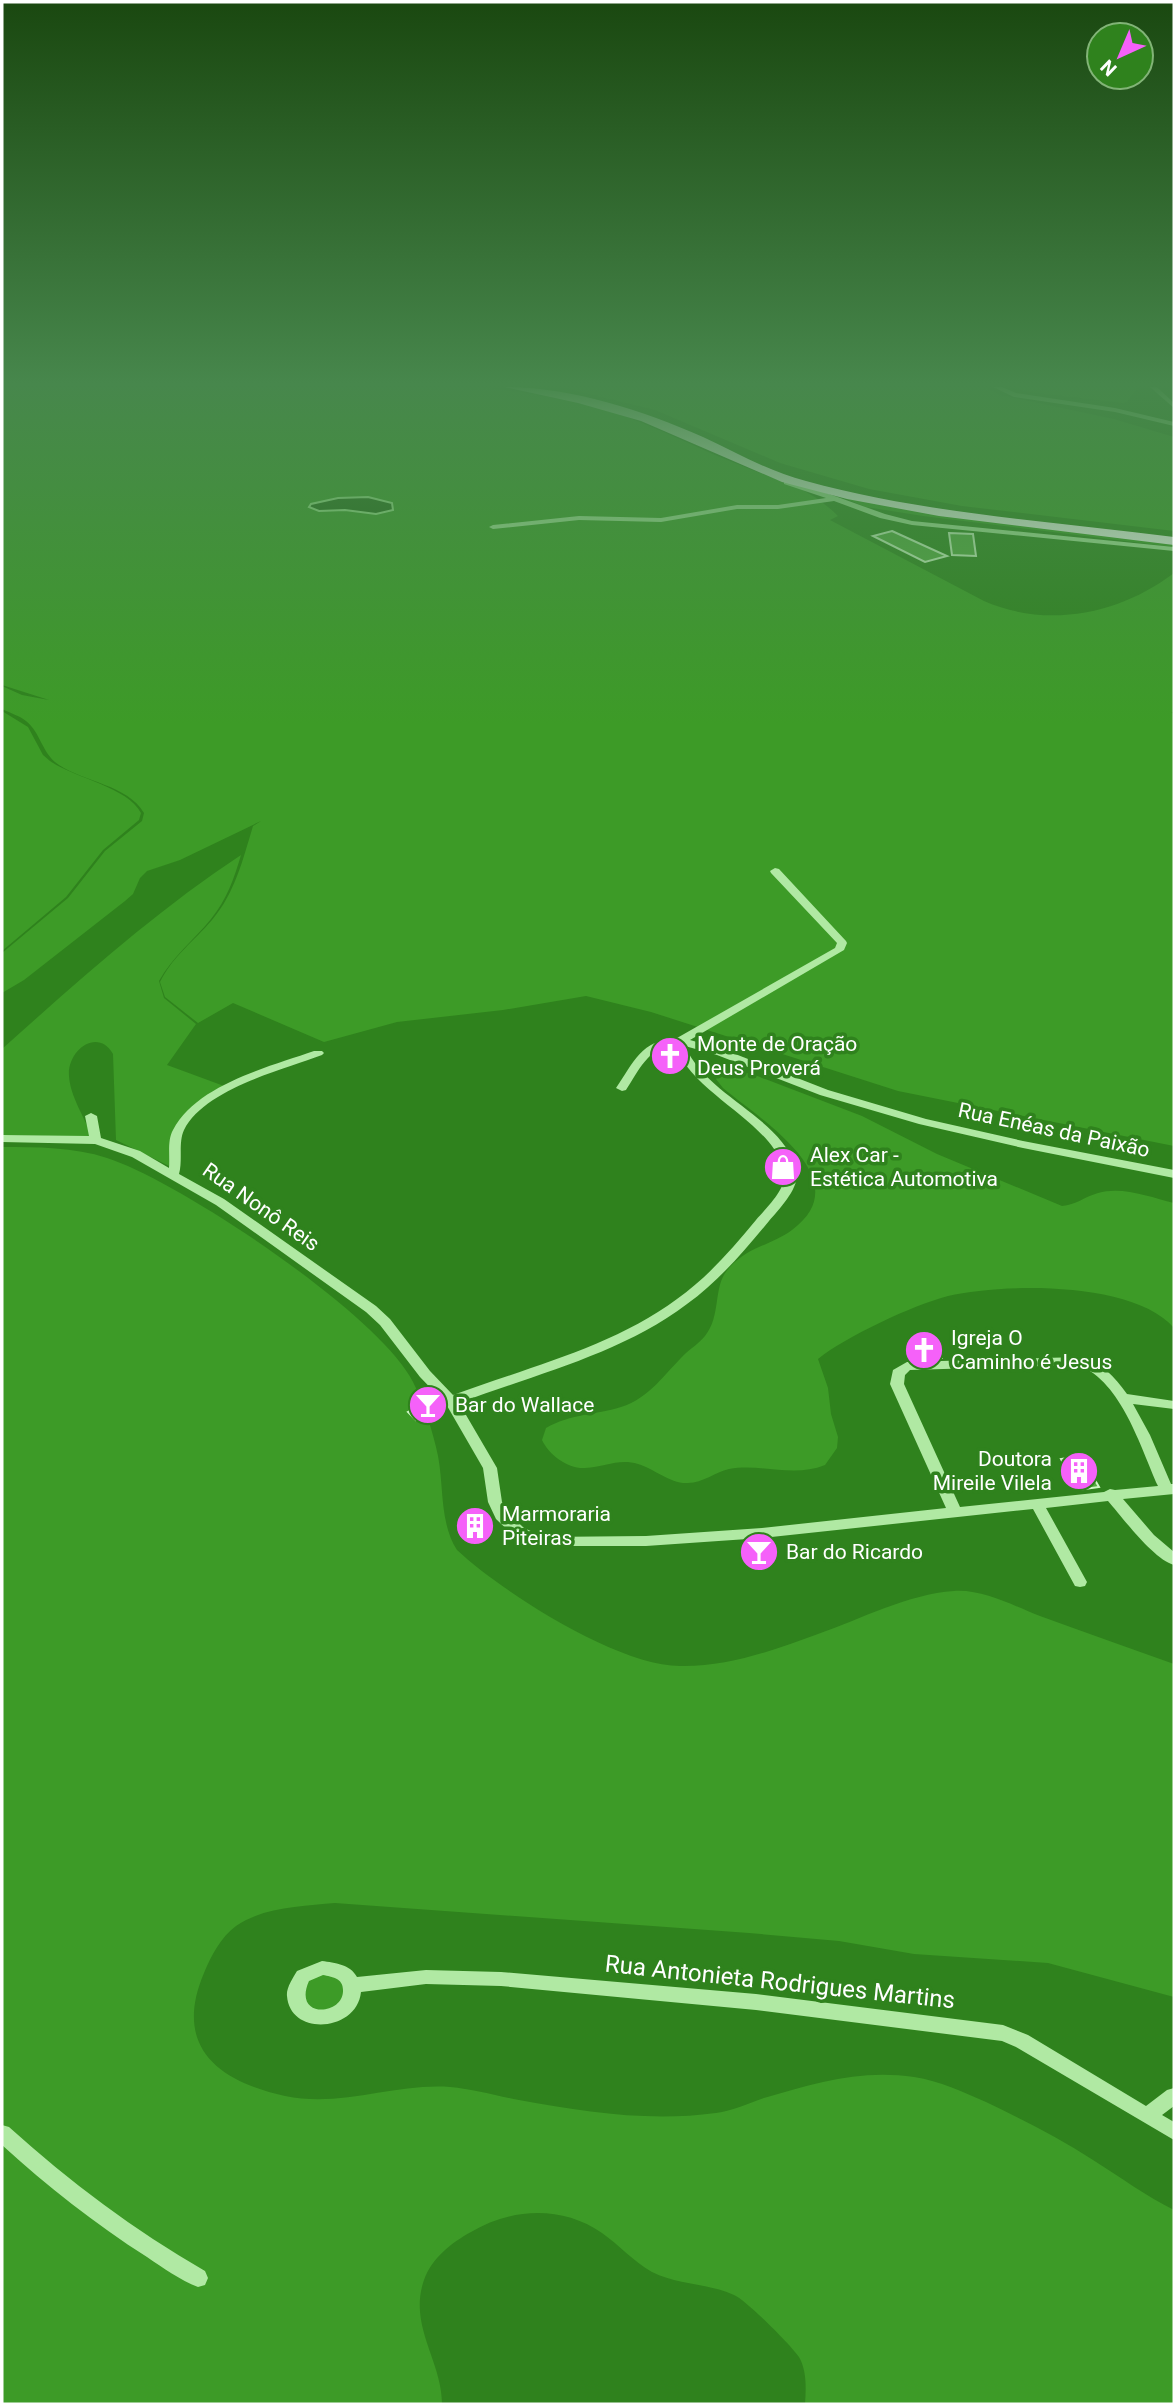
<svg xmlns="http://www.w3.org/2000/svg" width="1176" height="2406" viewBox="0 0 1176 2406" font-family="Roboto,sans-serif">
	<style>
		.green { fill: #3d9b27 }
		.water { fill: #206113; stroke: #a7eb96; stroke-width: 2 }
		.building { fill: #55aa41; stroke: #d0f7c7; stroke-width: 2 }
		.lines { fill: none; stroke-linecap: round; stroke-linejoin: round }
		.minor { fill: #b0e9a3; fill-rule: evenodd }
		.highway { fill: #fff; fill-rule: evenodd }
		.labels { text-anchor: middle; stroke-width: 7; stroke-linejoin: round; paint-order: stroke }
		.poi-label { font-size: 21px; fill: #fff; stroke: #2f821d; text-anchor: start }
		.street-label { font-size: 21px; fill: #fff; stroke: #2f821d }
		.near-street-label { font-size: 24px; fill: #fff; stroke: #2f821d }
	</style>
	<rect width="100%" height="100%" fill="#2f821d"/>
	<!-- green -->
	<g class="green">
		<path d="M2 387H480C530 393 584 401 632 419 669 433 703 451 740 465 778 481 808 486 838 516L830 520 984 601C1048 629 1120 614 1174 573V713L1171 712 1174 714V1146L898 1091 651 1012 586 996 503 1010 397 1022 324 1042 233 1003 198 1023 165 997 160 982C173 956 194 941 212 920 235 893 243 859 253 826L261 821 180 860 147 871 140 878 133 894 125 901 24 980 2 993V953L68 898 105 851 142 821 144 813C128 785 84 782 59 765 42 754 41 733 26 721 20 716 10 713 2 709V686L22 695 49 700 2 685Z"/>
		<path d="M561 387H985L1000 395 1114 419 1174 437V531L962 506 869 489 780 463 655 410Z"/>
		<path d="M1008 387H1138L1127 402 1123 403 1030 392Z"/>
		<path d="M841 497 941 513 1174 542V547L923 516 866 507Z"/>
		<path d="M2 711 28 727 43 755 50 761C74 778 128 787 141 813L139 820 103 850 66 897 2 951Z"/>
		<path d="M241 855C234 879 227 899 211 919 194 940 173 956 159 981L164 998 196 1024 167 1065 224 1086 185 1115 169 1166 116 1140 113 1054C98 1027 67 1050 69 1076 70 1096 85 1118 92 1137L2 1135V1049C78 981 156 911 241 855Z"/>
		<path d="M727 1069 752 1074 862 1116 937 1154 1062 1206C1076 1205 1084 1197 1098 1193 1122 1186 1150 1197 1174 1203V1328C1134 1281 1003 1283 948 1296 913 1305 845 1337 818 1359L828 1388 831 1414 838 1437 837 1448 825 1465C793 1478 761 1463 729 1469 715 1472 703 1483 688 1483 670 1484 655 1469 638 1464 619 1458 605 1467 585 1468 568 1469 549 1455 542 1440L546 1428C570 1414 595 1415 621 1407 650 1398 665 1373 686 1353 692 1348 700 1342 705 1336 722 1315 712 1286 729 1268 749 1246 770 1246 792 1230 860 1180 761 1120 723 1088L716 1079 719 1072Z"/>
		<path d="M2 1147C37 1147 74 1147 107 1158 179 1181 380 1315 413 1382 423 1401 431 1426 436 1447 445 1480 438 1521 457 1550 502 1592 618 1666 680 1666 728 1667 774 1650 818 1634 861 1619 908 1594 954 1591 983 1589 1014 1606 1040 1616 1084 1632 1129 1648 1174 1664V1997L1048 1963 914 1954 839 1941 749 1933 335 1903C303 1906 263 1907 236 1926 221 1937 211 1956 204 1973 173 2046 217 2081 285 2096 341 2108 395 2083 450 2087 473 2089 497 2096 519 2100 585 2112 649 2122 716 2113 732 2111 749 2103 764 2098 814 2083 861 2069 914 2077 940 2081 963 2092 986 2102 1023 2120 1059 2138 1093 2160 1120 2177 1146 2196 1174 2210V2404H805C806 2389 807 2371 799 2357 792 2346 746 2300 734 2295 708 2283 677 2285 652 2272 633 2261 619 2245 602 2233 562 2205 511 2208 471 2232 451 2243 432 2258 424 2280 408 2326 442 2360 442 2404H2Z"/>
		<path d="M337 1974 348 1994 332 2011 312 2010 300 1991 314 1975Z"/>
	</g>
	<!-- water -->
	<path class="water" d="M368 497 392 503 393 510 376 514 345 510 319 511 309 507 311 504 338 498Z"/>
	<!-- building -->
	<g class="building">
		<path d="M892 531 947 556 925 562 873 536Z"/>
		<path d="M949 533 973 534 976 556 952 555Z"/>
		<path d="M926 1338 941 1358 919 1357 908 1343Z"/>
		<path d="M431 1399 441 1411 416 1420 408 1412Z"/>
		<path d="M1081 1456 1099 1487 1078 1490 1061 1459Z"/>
		<path d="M478 1511 489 1533 474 1538 459 1519Z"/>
	</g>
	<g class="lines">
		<!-- minor -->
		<g class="minor">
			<path d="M993 387H1002L1016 393 1115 408 1174 422V426L1115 412 1014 397Z"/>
			<path d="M1150 387H1157L1174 403V408Z"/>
			<path d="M784 480H790L885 514 912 521 1174 547V551L912 525 880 518 834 501 778 509H737L661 522 579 520 493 529 489 527 493 525 579 516 661 518 737 505H778L826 498 784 484Z"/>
			<path d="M775 868 779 869 846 941 847 943 844 950 690 1040 725 1050 828 1090 926 1119 1023 1141 1174 1170V1178L1023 1148 919 1124 820 1095 717 1055 685 1046C707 1096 777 1115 796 1166 803 1185 780 1208 769 1221 744 1251 719 1281 687 1304 621 1354 536 1374 459 1403L497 1468 502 1502 507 1512 524 1528 544 1537 646 1536 762 1528 946 1508 890 1384 893 1370 907 1362 1081 1357C1102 1363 1114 1376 1127 1394L1174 1401V1409L1133 1404 1150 1435 1171 1484H1174V1494L1123 1499 1154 1535 1174 1552V1565C1153 1559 1123 1518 1108 1501L1046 1508 1087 1582 1085 1586 1080 1587 1075 1586 1033 1509 762 1538 646 1546H537L514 1536 496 1519 488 1502 483 1468 446 1404 420 1377 380 1325 366 1312 216 1205 132 1157 95 1144 2 1142V1135L89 1136 85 1116 91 1113 97 1116 101 1138 140 1151 169 1168C170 1155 167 1141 173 1130 197 1084 269 1067 314 1051H322L324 1053 322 1055C282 1070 204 1089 184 1130 178 1143 183 1160 179 1174L224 1199 376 1306 390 1319 430 1371 453 1395C529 1367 612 1347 677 1299 708 1277 732 1249 756 1220 767 1207 791 1186 783 1166 766 1119 696 1096 674 1045 649 1046 638 1072 626 1090L622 1091 616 1088C634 1062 641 1040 677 1038L835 948 837 943 771 873 770 871ZM1079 1365C1122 1383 1140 1446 1158 1486L1115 1490 1110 1489 1104 1492 960 1507 904 1384 905 1375 910 1370Z"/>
			<path d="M322 1961C335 1963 350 1964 357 1977L426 1970 501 1972 756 1994 1003 2025 1028 2035 1146 2106 1167 2090 1174 2088V2106L1162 2115 1174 2122V2140L1016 2047 1002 2041 756 2010 501 1986 426 1984 361 1992C357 2032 290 2037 287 1996 286 1988 293 1978 297 1971ZM323 1975C332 1977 343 1978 343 1990 344 2016 292 2019 309 1981Z"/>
			<path d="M2 2125 9 2127C70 2182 134 2230 205 2271L208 2278 205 2285 198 2287C180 2280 163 2268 147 2257 95 2224 47 2186 2 2145Z"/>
		</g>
		<!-- highway -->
		<path class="highway" d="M504 387C572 387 641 410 703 437 737 453 770 472 806 481 926 514 1051 521 1174 537V545L939 516 847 499 782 482 641 421 578 403Z"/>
	</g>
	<!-- sky -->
	<linearGradient id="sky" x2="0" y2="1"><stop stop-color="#1a4810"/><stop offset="0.53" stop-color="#47874c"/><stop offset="1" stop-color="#47874c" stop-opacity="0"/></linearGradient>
	<rect width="1176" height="724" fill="url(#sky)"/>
	<!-- icons -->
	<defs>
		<g id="church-disc" transform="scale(2.0125)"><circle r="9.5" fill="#f561f9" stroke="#2f821d"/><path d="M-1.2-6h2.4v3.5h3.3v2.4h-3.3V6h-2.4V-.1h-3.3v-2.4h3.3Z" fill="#fff"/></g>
		<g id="shop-disc" transform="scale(2.0125)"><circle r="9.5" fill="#f561f9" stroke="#2f821d"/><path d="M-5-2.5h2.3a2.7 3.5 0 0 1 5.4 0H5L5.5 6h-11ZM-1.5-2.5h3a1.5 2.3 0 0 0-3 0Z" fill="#fff"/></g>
		<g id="bar-disc" transform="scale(2.0125)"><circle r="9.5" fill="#f561f9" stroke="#2f821d"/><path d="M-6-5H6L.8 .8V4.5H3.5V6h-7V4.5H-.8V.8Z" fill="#fff"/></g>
		<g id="building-disc" transform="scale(2.0125)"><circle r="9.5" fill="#f561f9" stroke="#2f821d"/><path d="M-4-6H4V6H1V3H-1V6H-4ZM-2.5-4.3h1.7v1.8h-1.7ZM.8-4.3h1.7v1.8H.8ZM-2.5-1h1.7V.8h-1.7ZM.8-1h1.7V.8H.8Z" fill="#fff"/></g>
	</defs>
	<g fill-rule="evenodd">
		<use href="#church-disc" x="670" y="1056"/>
		<use href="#shop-disc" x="783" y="1167"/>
		<use href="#church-disc" x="924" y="1350"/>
		<use href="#bar-disc" x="428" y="1405"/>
		<use href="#building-disc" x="1079" y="1471"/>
		<use href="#building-disc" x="475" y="1526"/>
		<use href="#bar-disc" x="759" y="1552"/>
	</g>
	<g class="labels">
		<!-- poi labels -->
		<g class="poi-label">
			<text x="697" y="1051">Monte de Oração<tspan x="697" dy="24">Deus Proverá</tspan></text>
			<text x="810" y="1162">Alex Car -<tspan x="810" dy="24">Estética Automotiva</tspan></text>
			<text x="951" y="1345">Igreja O<tspan x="951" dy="24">Caminho é Jesus</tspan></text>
			<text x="455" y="1412">Bar do Wallace</text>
			<text x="1052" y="1466" text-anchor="end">Doutora<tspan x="1052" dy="24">Mireile Vilela</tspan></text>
			<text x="502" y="1521">Marmoraria<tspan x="502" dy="24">Piteiras</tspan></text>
			<text x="786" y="1559">Bar do Ricardo</text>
		</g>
		<!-- street labels -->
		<g class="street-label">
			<text transform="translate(1054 1130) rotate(12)" y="7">Rua Enéas da Paixão</text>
			<text transform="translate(261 1207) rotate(35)" y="7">Rua Nonô Reis</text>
		</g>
		<!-- near-street labels -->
		<g class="near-street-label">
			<text transform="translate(780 1982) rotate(6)" y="8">Rua Antonieta Rodrigues Martins</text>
		</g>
	</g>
	<!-- border -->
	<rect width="1176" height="2406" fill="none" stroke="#ffffff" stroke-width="7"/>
	<!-- north arrow -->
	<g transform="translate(1120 56) rotate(224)"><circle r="33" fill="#2f821d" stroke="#82b477" stroke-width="2"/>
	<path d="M0-5L12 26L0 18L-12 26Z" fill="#f561f9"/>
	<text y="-10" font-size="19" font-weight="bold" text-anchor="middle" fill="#ffffff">N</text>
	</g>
</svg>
